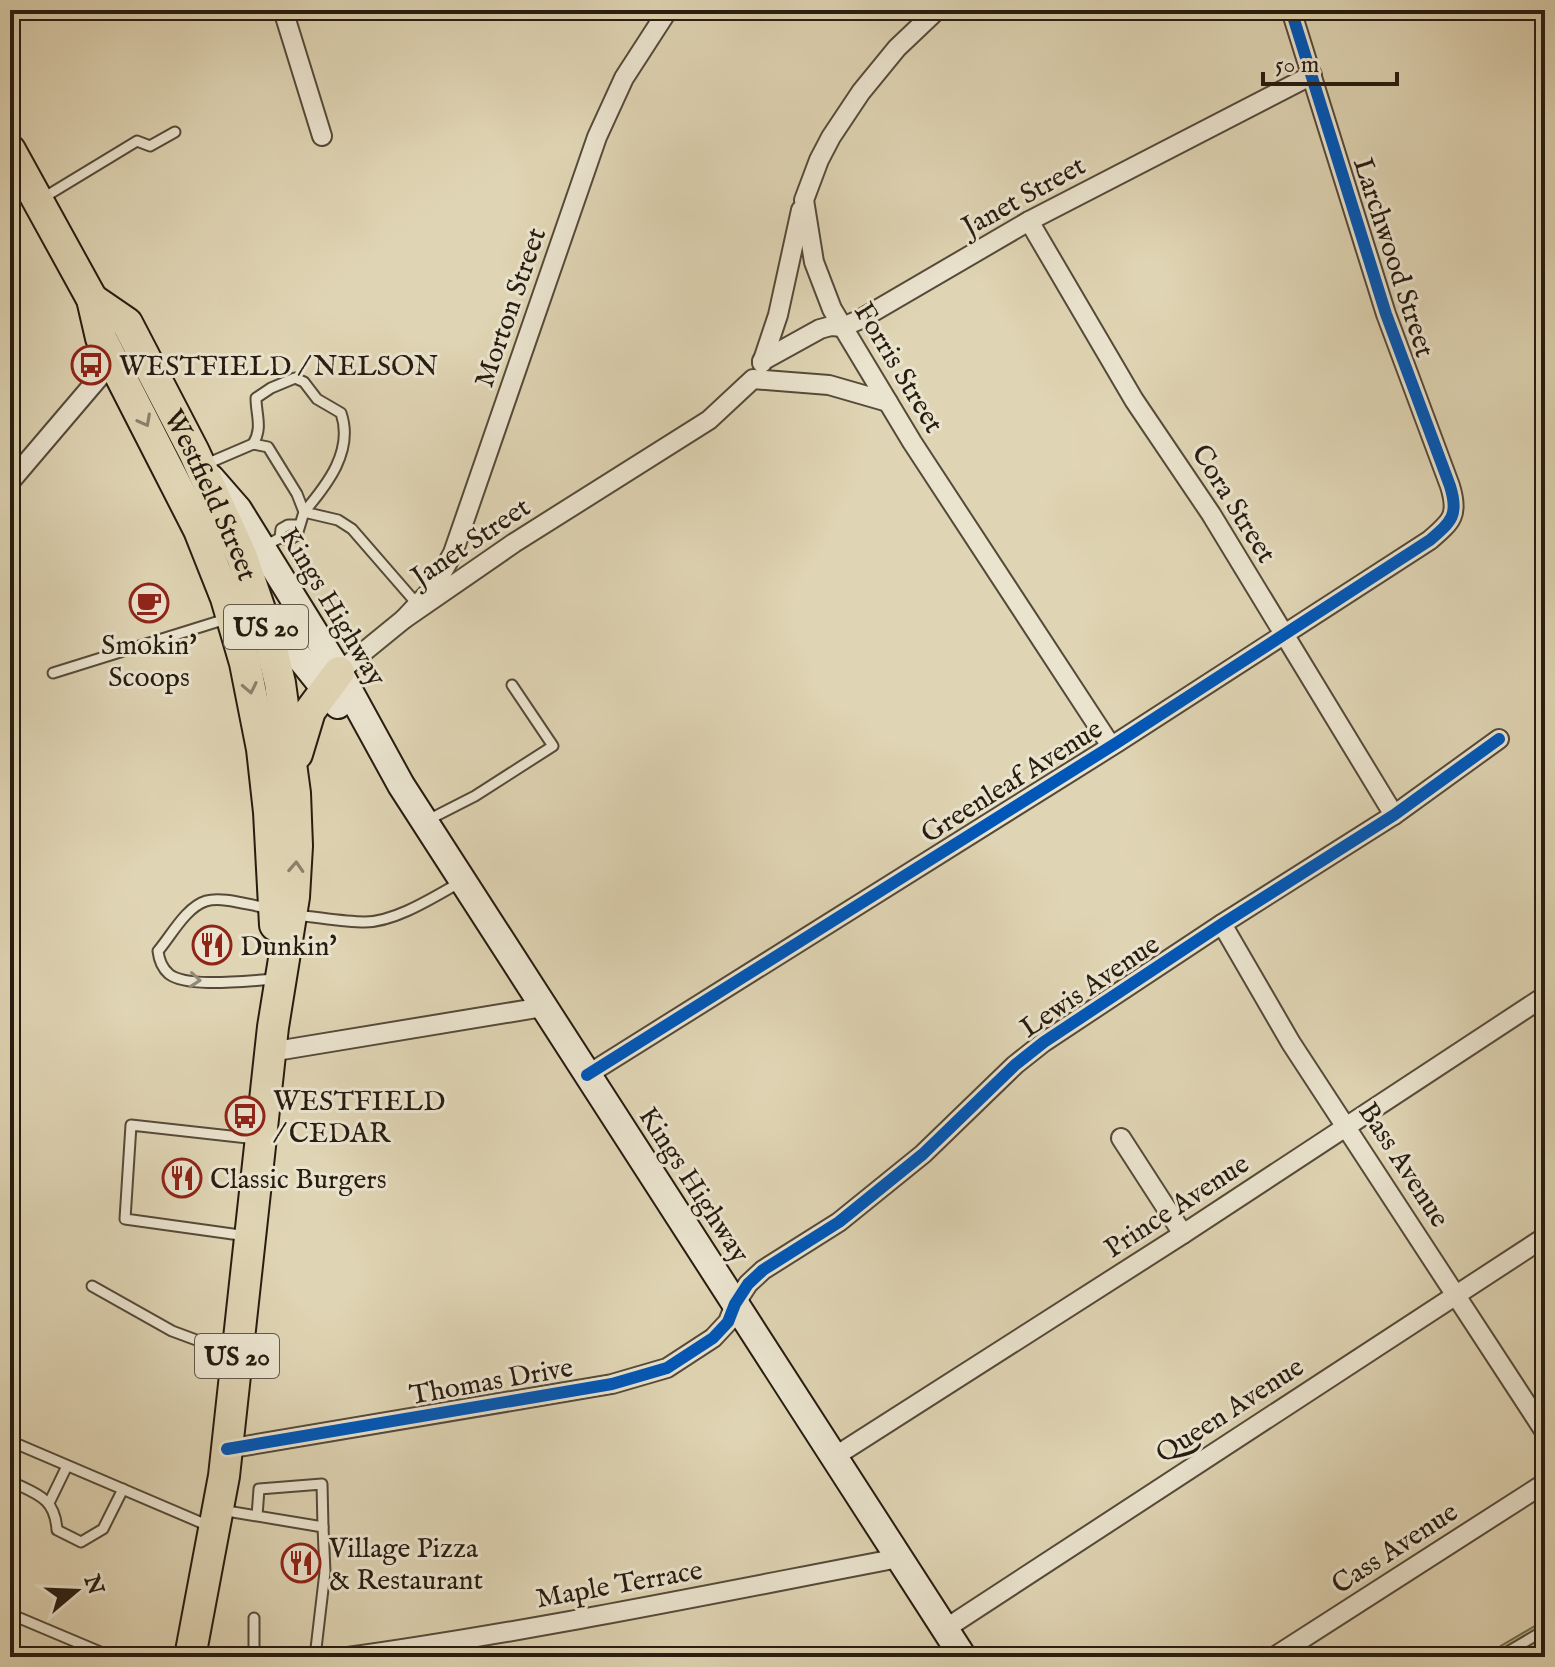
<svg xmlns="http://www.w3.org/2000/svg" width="1555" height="1667" viewBox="0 0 1555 1667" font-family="'IM FELL English',serif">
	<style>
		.green { fill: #b6bc8a; stroke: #6e6c4d; stroke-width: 2 }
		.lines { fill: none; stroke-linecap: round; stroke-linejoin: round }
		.lane-casing { stroke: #554a39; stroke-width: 13 }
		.street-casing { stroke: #554a39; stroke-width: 22 }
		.secondary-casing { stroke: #271c10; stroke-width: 30 }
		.primary-casing { stroke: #271c10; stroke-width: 34 }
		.lane { stroke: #eae3ce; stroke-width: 9 }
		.street { stroke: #eae3ce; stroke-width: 18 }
		.secondary { stroke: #eae3ce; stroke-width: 26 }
		.primary { stroke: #dfd4b3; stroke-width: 30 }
		.cycleway-casing { stroke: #eae3ce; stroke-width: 17 }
		.cycleway { stroke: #0057b8; stroke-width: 12 }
		.oneway { stroke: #8c816a }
		.oneway2 { stroke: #928978 }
		.labels { text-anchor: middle; stroke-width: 6; stroke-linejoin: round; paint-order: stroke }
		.shield { fill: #eae3ce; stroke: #625849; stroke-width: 2 }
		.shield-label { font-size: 26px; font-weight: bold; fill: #271c10 }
		.street-label { font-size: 28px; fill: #271c10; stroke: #eae3ce }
		.poi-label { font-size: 28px; fill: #271c10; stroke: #eae3ce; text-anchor: start }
	</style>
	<rect width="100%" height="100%" fill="#dfd4b3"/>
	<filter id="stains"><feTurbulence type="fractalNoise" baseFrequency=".0025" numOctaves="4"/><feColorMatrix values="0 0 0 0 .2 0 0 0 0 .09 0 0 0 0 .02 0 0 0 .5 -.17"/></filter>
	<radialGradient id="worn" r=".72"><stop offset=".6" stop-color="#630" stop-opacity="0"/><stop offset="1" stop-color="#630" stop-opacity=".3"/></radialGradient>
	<!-- green -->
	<path class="green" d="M1545 1620V1657H1482Z"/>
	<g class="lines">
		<!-- lane casing -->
		<g class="lane-casing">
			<g id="lane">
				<path d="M43 198 137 141 150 146 175 132"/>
				<path d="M253 444C263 428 256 415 256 398L271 388 295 378 304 382 317 399 341 413C354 451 327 485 304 512L338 520 352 529 418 605"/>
				<path d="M204 465 253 444 268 447 297 494 304 512 297 535 289 540 280 538 264 546"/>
				<path d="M280 538 281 529 288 525H298"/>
				<path d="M53 673 226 619"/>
				<path d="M426 821 475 796 553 746 512 685"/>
				<path d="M269 908C251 906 223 896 206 901 186 907 171 936 158 951 159 960 162 968 169 974 188 989 252 980 278 979"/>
				<path d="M295 915C318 917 342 922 365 922 395 922 434 897 459 883"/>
				<path d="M247 1236 125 1219 131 1125 257 1139"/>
				<path d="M92 1286 172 1331 234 1354"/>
				<path d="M10 1441 209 1526"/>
				<path d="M10 1481C36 1494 55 1497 57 1530L81 1542 103 1529 123 1489"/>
				<path d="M50 1501 67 1466"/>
				<path d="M221 1510 323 1527 322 1484 259 1489 257 1516"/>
				<path d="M10 1614 112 1657"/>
				<path d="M254 1618V1657"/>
				<path d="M315 1657 325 1572 323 1527"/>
				<path d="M1499 1657 1545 1630"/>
			</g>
		</g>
		<!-- street casing -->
		<g class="street-casing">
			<g id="street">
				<path d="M283 10 322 136"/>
				<path d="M937 10 897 48 861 92 831 137 819 160 804 200 814 262 832 309 912 442 1111 746"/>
				<path d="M1029 221 1134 400 1211 514 1394 815"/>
				<path d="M762 361 820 329 831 326 843 327 861 319 1029 221 1312 75"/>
				<path d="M762 363 778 315 801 210"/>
				<path d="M10 482 113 361"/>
				<path d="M404 619 434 587 453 553 597 137 624 78 668 10"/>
				<path d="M339 672 404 619 514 543 709 420 753 379 829 385 888 402"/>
				<path d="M1222 924 1291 1043 1545 1432"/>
				<path d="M270 1052 543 1007"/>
				<path d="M587 1075 1118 742 1430 540C1452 521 1459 515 1450 486L1386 314 1291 10"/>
				<path d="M1121 1138 1183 1234"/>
				<path d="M227 1449 612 1384 667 1368 713 1338 728 1322 735 1304 748 1284 763 1270 839 1222 923 1154 1015 1065 1044 1042 1222 924 1394 815 1499 739"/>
				<path d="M834 1457 1183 1234 1545 996"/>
				<path d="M945 1629 1545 1237"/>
				<path d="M348 1657C533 1631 716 1593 899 1558"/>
				<path d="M1274 1657 1545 1483"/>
			</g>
		</g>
		<!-- secondary casing -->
		<g class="secondary-casing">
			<g id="secondary">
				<path d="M211 478 238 509 339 672 401 785 963 1657"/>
				<path d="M262 611 338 705"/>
			</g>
		</g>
		<!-- primary casing -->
		<g class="primary-casing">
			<g id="primary">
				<path d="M10 150 92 299 101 338 199 530 226 598 245 663 262 749 269 812 275 925"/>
				<path id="s1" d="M92 299 127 323 194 452 242 557 268 633 280 683 295 793 297 846 294 897 273 1027 224 1476 190 1657"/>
				<path d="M297 754 310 711 339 672"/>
			</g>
		</g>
		<!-- lane -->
		<use href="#lane" class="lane"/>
		<!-- street -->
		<use href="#street" class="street"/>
		<!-- secondary -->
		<use href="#secondary" class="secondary"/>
		<!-- primary -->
		<use href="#primary" class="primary"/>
		<!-- cycleway casing -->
		<g class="cycleway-casing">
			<g id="cycleway">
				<path d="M587 1075 1118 742 1430 540C1452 521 1459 515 1450 486L1386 314 1291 10"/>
				<path d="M227 1449 612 1384 667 1368 713 1338 728 1322 735 1304 748 1284 763 1270 839 1222 923 1154 1015 1065 1044 1042 1222 924 1394 815 1499 739"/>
			</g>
		</g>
		<!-- cycleway -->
		<use href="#cycleway" class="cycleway"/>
	</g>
	<!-- one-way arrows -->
	<defs><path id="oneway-chevron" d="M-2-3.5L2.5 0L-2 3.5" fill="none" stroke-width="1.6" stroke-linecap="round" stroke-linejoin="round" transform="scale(2)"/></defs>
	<g class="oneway">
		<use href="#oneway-chevron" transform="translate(145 421) rotate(62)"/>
		<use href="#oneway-chevron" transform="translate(250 688) rotate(78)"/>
		<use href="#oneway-chevron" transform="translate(296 867) rotate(-87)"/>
	</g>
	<use class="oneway2" href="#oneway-chevron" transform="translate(195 980) rotate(5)"/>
	<!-- icons -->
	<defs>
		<g id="bus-ring" transform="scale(2)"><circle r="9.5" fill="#eae3ce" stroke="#8f2418" stroke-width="1.5"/><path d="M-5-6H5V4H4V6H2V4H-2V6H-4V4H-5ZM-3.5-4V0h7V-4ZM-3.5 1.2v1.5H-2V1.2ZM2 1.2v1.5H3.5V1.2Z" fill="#8f2418"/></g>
		<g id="cafe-ring" transform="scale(2)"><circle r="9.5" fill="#eae3ce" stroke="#8f2418" stroke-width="1.5"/><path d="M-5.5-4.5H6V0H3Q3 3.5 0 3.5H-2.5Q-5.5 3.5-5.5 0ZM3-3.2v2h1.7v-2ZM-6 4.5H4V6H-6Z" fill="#8f2418"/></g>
		<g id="restaurant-ring" transform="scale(2)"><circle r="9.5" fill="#eae3ce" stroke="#8f2418" stroke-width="1.5"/><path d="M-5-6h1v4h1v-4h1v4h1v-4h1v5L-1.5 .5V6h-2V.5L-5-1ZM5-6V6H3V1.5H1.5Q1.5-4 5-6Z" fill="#8f2418"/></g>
	</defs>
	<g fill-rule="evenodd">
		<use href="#bus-ring" x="91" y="365"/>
		<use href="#cafe-ring" x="149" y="603"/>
		<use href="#restaurant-ring" x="212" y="945"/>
		<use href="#bus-ring" x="245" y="1116"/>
		<use href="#restaurant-ring" x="182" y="1178"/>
		<use href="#restaurant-ring" x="301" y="1563"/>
	</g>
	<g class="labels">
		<!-- shield labels -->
		<g class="shield">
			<rect x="224" y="605" width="84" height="44" rx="6"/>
			<rect x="195" y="1334" width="84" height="44" rx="6"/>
		</g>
		<g class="shield-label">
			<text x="266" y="636">US 20</text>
			<text x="237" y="1365">US 20</text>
		</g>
		<!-- street labels -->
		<g class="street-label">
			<text transform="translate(1023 195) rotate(-29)" y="10">Janet Street</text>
			<text transform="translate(1395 257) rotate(72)" y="10">Larchwood Street</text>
			<text transform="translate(509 307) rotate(-71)" y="10">Morton Street</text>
			<text transform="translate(900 367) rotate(59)" y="10">Forris Street</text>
			<text dy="10" stroke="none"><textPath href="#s1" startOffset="234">Westfield Street</textPath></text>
			<text transform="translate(1235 503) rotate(58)" y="10">Cora Street</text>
			<text transform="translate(470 541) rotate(-34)" y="10">Janet Street</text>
			<text transform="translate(334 606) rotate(59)" y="10">Kings Highway</text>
			<text transform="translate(1011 780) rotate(-32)" y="10">Greenleaf Avenue</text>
			<text transform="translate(1089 985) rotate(-34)" y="10">Lewis Avenue</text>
			<text transform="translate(1405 1164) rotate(57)" y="10">Bass Avenue</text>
			<text transform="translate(695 1184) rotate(57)" y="10">Kings Highway</text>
			<text transform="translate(1176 1205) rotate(-33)" y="10">Prince Avenue</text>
			<text transform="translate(491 1380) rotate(-10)" y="10">Thomas Drive</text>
			<text transform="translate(1229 1409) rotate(-33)" y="10">Queen Avenue</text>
			<text transform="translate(1394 1547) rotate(-33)" y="10">Cass Avenue</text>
			<text transform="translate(619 1583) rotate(-10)" y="10">Maple Terrace</text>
		</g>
		<!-- poi labels -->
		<g class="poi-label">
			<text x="119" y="375">WESTFIELD / NELSON</text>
			<text x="149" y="654" text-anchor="middle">Smokin'<tspan x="149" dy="32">Scoops</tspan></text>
			<text x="240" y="955">Dunkin'</text>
			<text x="273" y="1110">WESTFIELD<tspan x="273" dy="32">/ CEDAR</tspan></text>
			<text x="210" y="1188">Classic Burgers</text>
			<text x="329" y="1557">Village Pizza<tspan x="329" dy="32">&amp; Restaurant</tspan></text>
		</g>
	</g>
	<!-- margin -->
	<rect width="1555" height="1667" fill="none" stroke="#dfd4b3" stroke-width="40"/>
	<rect x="12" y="12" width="1531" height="1643" fill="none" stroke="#271c10" stroke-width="4"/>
	<rect x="20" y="20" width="1515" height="1627" fill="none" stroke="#271c10" stroke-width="2"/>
	<!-- north arrow -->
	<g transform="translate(76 1591) rotate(71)" stroke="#eae3ce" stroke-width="6" paint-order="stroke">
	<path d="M0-6L14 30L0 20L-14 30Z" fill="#271c10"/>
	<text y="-12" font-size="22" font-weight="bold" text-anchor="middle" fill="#271c10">N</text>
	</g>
	<!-- scale -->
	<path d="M1263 72v12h134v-12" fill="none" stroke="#271c10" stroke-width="4"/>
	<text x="1275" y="72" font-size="24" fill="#271c10" stroke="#eae3ce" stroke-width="6" paint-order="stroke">50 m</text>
	<rect width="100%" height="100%" filter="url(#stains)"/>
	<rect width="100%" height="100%" fill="url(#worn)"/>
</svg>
